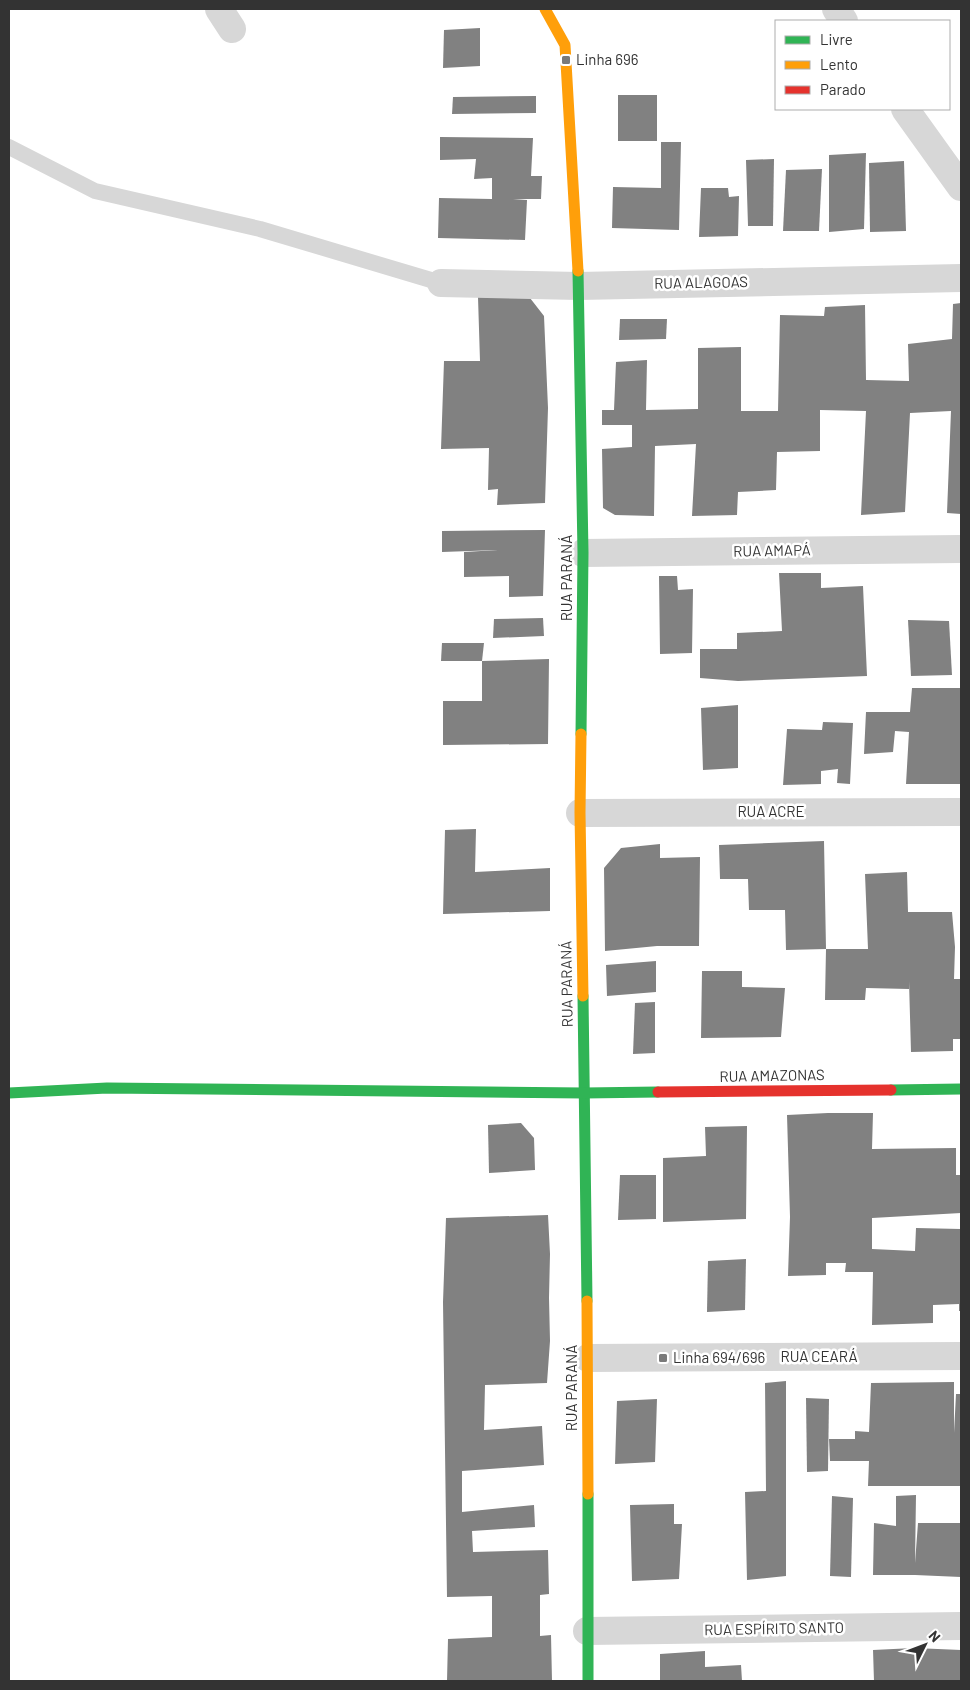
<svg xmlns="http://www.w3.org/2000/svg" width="970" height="1690" viewBox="0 0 970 1690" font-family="Barlow,sans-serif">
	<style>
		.building { fill: #818181 }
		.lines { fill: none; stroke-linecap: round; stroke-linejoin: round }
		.lane { stroke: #d7d7d7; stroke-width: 16 }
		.street { stroke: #d7d7d7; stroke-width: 28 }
		.fast { stroke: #30b455; stroke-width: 11 }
		.slow { stroke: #ff9f0a; stroke-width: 11 }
		.jam { stroke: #e5322d; stroke-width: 11 }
		.poi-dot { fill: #7a7a7a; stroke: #fff; stroke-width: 2 }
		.labels { text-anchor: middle; stroke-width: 5; stroke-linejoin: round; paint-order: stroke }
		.poi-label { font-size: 15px; fill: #333; stroke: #fff; text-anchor: start }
		.street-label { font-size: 15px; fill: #333; stroke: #fff }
	</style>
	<rect width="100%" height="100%" fill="#fff"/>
	<!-- building -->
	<g class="building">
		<path d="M480 28V66L443 68 444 30Z"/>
		<rect x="618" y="95" width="39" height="46"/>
		<path d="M536 96V113L452 114 453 97Z"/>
		<path d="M440 137 533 138 531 176H542L541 199H513L527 200 525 240 438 238 439 198 492 199V178L474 179 476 159 440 160Z"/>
		<path d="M661 142H681L679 230 612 228 613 187 661 188Z"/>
		<path d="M866 153 864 229 829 232V155Z"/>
		<path d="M774 159 773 226H748L746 160Z"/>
		<path d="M904 161 906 231 870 232 869 163Z"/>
		<path d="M822 169 819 231H783L786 170Z"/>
		<path d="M701 188H728L729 197 739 196 738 236 699 237Z"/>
		<path d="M478 297 530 298 544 316 548 408 545 503 497 505 498 489 488 490 489 448 441 449 444 361H480Z"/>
		<path d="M961 303V514L947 513 951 411 910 413 905 512 861 515 866 411 820 410V451L777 452 776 490 738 492 737 515 692 516 696 444 655 446 654 516 615 515 603 508 602 449 632 447V425H602V410H614L616 362 647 360 646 410 698 409V348L741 347V411H778L780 315 824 316 825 307 865 305 866 380 909 381 908 344 952 339 953 304Z"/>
		<path d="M620 319H667L666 339 619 340Z"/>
		<path d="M545 530 543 596 509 597V576L464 577V552L498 550 442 552V531Z"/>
		<path d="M779 573H821V588L863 586 867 676 738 681 700 678V649H737V633L782 631Z"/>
		<path d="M659 576H677L678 590 693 589 692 653 660 654Z"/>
		<path d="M543 618 544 636 493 638 494 619Z"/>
		<path d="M908 620 949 621 952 675 911 676Z"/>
		<path d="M442 643H484L482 661H441Z"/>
		<path d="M549 659 548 744 443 745V701H482V661Z"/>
		<path d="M912 688H961V784H906L909 732 895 731 893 752 864 754 866 712H910Z"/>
		<path d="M738 705V768L703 770 701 708Z"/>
		<path d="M823 722 853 723 850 784 837 783 838 769 821 771V784L783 785 787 729 822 730Z"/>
		<path d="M476 829 475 872 550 868V911L443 914 445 830Z"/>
		<path d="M824 841 826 949H868L865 874 907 872 908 912H952L955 947 954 979H961V1039H953V1051L911 1052 909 981V989L866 988 865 1000H825L826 949 786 950 785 910H749L748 879H720L719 845Z"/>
		<path d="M660 844V858L700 857 699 946H657L605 951 604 868 621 848Z"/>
		<path d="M656 961V992L607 996 606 965Z"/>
		<path d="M702 971H742V987L785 988 781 1037 701 1038Z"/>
		<path d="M655 1002V1053L633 1054 635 1003Z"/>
		<path d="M828 1113H873L872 1149 956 1148V1175H961V1213L872 1218V1249L915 1251 916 1228 961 1229V1311H959V1304L933 1305V1323L872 1325 873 1272H845L846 1263H826V1275L788 1276 790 1217 787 1115Z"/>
		<path d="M521 1123 534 1138 535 1170 489 1173 488 1125Z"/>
		<path d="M747 1126 746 1219 663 1222V1158L706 1156 705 1127Z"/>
		<path d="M620 1175H656V1219L618 1220Z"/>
		<path d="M548 1215 550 1254 549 1298 550 1341 547 1383 485 1385 484 1430 542 1426 544 1465 462 1471V1512L534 1505 535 1527 472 1531 473 1552 548 1550 549 1594 540 1595V1636L551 1635 552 1681H447L448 1639 492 1637V1596L447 1597 443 1302 446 1218Z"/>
		<path d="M746 1259 745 1310 707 1312 708 1261Z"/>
		<path d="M786 1381V1576L747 1580 745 1492 766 1491 765 1383Z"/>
		<path d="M954 1382V1433L956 1394H961V1486H868L869 1461H830L829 1439H855V1431L869 1432 871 1383Z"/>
		<path d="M806 1398 829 1399 828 1471 807 1472Z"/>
		<path d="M657 1399 655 1462 615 1464 617 1401Z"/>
		<path d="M916 1495 915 1563 918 1523H961V1577L915 1575H873L874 1523 896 1526V1496Z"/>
		<path d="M832 1496 853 1498 851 1577 830 1576Z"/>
		<path d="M674 1504V1524H682L679 1579 632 1581 630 1505Z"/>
		<path d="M914 1648 961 1650V1681H874L873 1650Z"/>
		<path d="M705 1651V1667L741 1665 742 1681H660V1654Z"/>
	</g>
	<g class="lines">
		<!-- lane -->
		<path class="lane" d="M9 147 95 191 260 229 441 283"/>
		<!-- street -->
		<g class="street">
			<path d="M219 9 232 29"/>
			<path d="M836 9 844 21"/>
			<path d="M905 109 961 187"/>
			<path d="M441 283 579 286 961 278"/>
			<path d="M583 553 961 549"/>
			<path d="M580 813 961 812"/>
			<path d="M588 1358 961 1356"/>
			<path d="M587 1631 961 1626"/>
		</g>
		<!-- fast -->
		<g class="fast">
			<path d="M578 271 583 553 581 734"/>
			<path d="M583 996 587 1301"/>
			<path d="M891 1090 961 1089"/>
			<path d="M9 1093 107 1088 584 1093 658 1092"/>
			<path d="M588 1494V1681"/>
		</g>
		<!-- slow -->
		<g class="slow">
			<path d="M545 9 565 45 578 271"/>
			<path d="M581 734 580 813 583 996"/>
			<path d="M587 1301 588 1494"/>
		</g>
		<!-- jam -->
		<path class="jam" d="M658 1092 891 1090"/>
	</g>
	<!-- markers -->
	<g class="poi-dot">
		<rect x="561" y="55" width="10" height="10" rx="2.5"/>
		<rect x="658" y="1353" width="10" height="10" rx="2.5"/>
	</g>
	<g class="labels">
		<!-- poi labels -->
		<g class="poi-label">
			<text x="576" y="65">Linha 696</text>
			<text x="673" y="1363">Linha 694/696</text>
		</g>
		<!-- street labels -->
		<g class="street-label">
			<text transform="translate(701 283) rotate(-1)" y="5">RUA ALAGOAS</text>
			<text transform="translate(772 551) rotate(-1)" y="5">RUA AMAPÁ</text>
			<text transform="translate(567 578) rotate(-90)" y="5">RUA PARANÁ</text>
			<text x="771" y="817">RUA ACRE</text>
			<text transform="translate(567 984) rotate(-91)" y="5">RUA PARANÁ</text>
			<text transform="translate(772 1076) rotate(-1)" y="5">RUA AMAZONAS</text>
			<text x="819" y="1362">RUA CEARÁ</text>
			<text transform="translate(572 1388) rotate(-90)" y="5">RUA PARANÁ</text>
			<text transform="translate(774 1629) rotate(-1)" y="5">RUA ESPÍRITO SANTO</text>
		</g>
	</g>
	<!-- border -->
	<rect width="970" height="1690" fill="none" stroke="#333333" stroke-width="20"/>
	<!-- legend -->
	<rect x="775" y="20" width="175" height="90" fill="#ffffff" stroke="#adadad"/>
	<rect x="785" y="36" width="25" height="8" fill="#30b455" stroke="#adadad"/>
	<text x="820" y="45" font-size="15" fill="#333333">Livre</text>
	<rect x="785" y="61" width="25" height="8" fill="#ff9f0a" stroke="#adadad"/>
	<text x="820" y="70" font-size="15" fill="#333333">Lento</text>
	<rect x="785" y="86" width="25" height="8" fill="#e5322d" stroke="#adadad"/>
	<text x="820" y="95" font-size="15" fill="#333333">Parado</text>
	<!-- north arrow -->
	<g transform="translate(925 1645) rotate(48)" stroke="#ffffff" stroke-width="4" paint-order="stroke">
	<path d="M0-4L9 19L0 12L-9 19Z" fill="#333333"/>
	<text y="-8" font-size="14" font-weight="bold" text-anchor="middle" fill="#333333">N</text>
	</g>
</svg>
